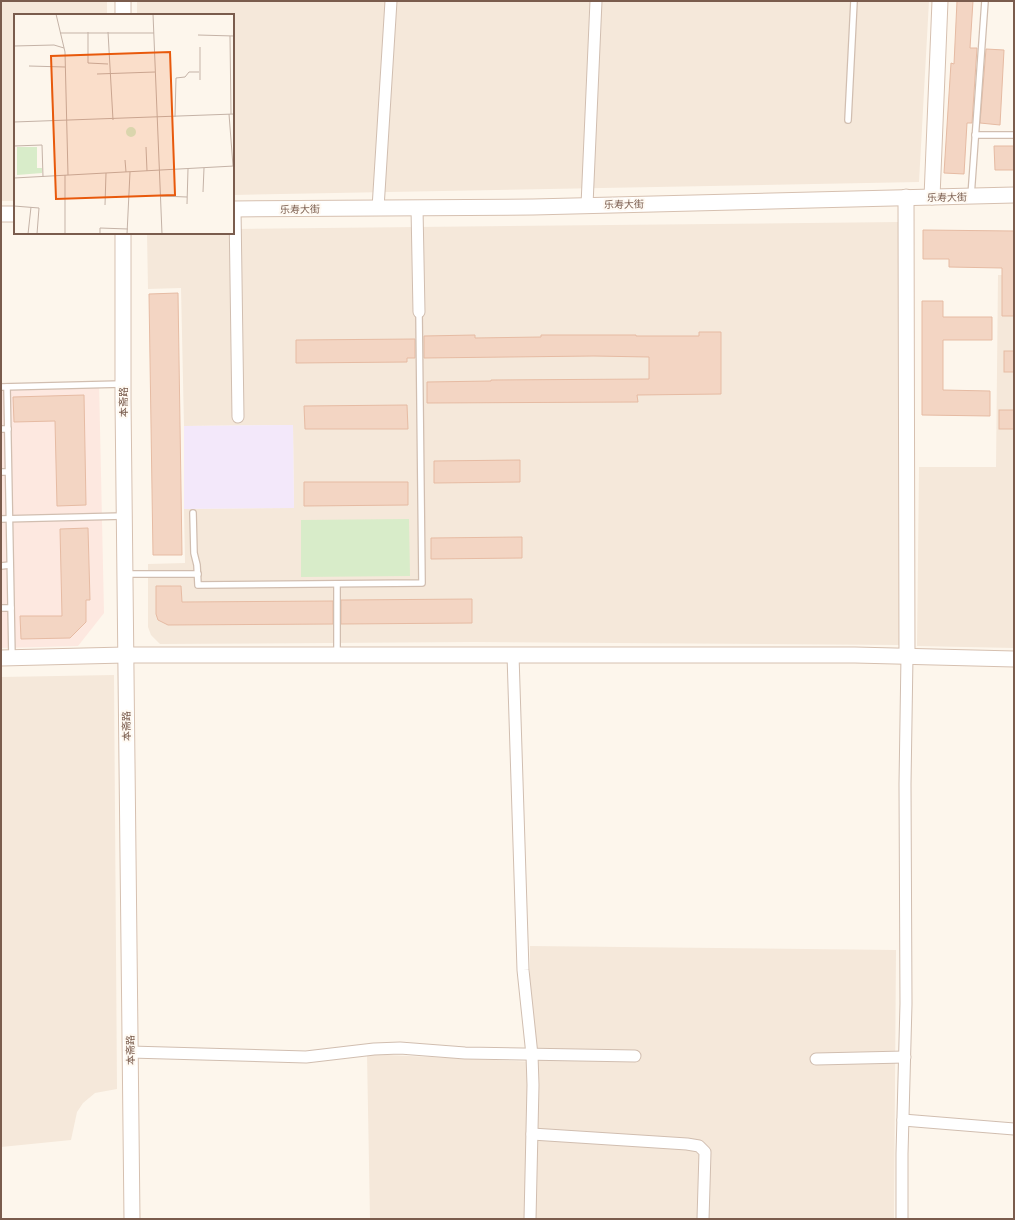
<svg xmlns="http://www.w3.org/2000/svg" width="1015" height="1220" viewBox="0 0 1015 1220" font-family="Mulish,'Noto Sans SC',sans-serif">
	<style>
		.residential { fill: #f5e8da }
		.commercial { fill: #fde8e0 }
		.education { fill: #f3e8fa }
		.green { fill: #d8ecc9 }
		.building { fill: #f3d5c3; stroke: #e6bba3 }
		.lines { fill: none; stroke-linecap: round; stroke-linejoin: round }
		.lane-casing { stroke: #d1beb0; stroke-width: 8 }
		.street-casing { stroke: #d1beb0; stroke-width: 13 }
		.secondary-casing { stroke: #d6c0b0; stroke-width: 17 }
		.lane { stroke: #fff; stroke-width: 5.5 }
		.street { stroke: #fff; stroke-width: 11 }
		.secondary { stroke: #fff; stroke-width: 15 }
		.labels { text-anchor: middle; stroke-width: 4; stroke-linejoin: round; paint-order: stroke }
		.street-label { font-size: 10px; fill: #7a5c4d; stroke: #fffaf3 }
		.inset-road { fill: none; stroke: #c5b3a7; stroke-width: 1 }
		.view { fill: #e8590c; fill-opacity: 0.15; stroke: #e8590c; stroke-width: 2 }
		.inset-edge { fill: none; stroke: #7a5c4d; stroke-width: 2 }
	</style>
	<rect width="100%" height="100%" fill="#fdf6ec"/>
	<!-- residential -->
	<g class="residential">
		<path d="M1 1H107V15H15V201H1Z"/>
		<path d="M137 1H929L919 182 233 195V15H137Z"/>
		<path d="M899 222V645L474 642 160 644 151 635 148 627V564L185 563 184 509 294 508 293 425 184 426 181 288 148 289 147 233H233V229Z"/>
		<path d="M998 275H1014V648L917 646 919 467H996Z"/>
		<path d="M114 675 117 1089 95 1093 83 1103 77 1112 71 1140 1 1147V677Z"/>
		<path d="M530 946 896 950 894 1219H370L367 1054 537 1062 530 978Z"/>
	</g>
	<!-- commercial -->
	<path class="commercial" d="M99 382 104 613 78 646 1 648V384Z"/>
	<!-- education -->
	<path class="education" d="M293 425 294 508 184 509V426Z"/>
	<!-- green -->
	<path class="green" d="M409 519 410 576 301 577V520Z"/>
	<!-- building -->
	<g class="building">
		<path d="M957 1H973L970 48H977L972 123H967L964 174 944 173 951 63 954 64Z"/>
		<path d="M986 49 1004 50 1000 125 980 123Z"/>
		<path d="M994 146H1014V170H995Z"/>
		<path d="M923 230 1014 231V316H1002V268L949 267V259H923Z"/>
		<path d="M178 293 182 555H153L149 294Z"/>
		<path d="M922 301H943V317H992V340H943V390L990 391V416L922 415Z"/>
		<path d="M699 332H721V394L637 395 638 402 427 403V382L491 381V380L649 379V357L594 356 424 358V336L475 335V338L541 337V335H636V336H699Z"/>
		<path d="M415 339V358H407V362L296 363V340Z"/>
		<rect x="1004" y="351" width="10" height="21"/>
		<path d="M84 395 86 505 57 506 55 421 14 422 13 397Z"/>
		<path d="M407 405 408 429H305L304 406Z"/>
		<rect x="999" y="410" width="15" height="19"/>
		<path d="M520 460V482L434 483V461Z"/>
		<path d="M304 482H408V505L304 506Z"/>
		<path d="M88 528 90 600H86V622L70 638 21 639 20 616H62L60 529Z"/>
		<path d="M522 537V558L431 559V538Z"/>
		<path d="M156 586H181L182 602 333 601V624L168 625 158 620 156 614Z"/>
		<path d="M472 599V623L341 624V600H345Z"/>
	</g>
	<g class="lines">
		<!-- lane casing -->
		<g class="lane-casing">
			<g id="lane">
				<path d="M848 120 854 1"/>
				<path d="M975 135H1014"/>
				<path d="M971 196 985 1"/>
				<path d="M1 387 122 384"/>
				<path d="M7 387 12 658"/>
				<path d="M1 429H8"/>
				<path d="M1 472H8"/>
				<path d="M193 513 194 553 197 565 198 585 422 583 419 312"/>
				<path d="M1 519 124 516"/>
				<path d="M1 566 10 565"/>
				<path d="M126 574H198"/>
				<path d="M337 584V655"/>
				<path d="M1 608H11"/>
			</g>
		</g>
		<!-- street casing -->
		<g class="street-casing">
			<g id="street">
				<path d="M587 205 596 1"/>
				<path d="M378 208 391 1"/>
				<path d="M417 208 419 312"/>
				<path d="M235 209 238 417"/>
				<path d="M513 655 523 970 532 1055 533 1085 530 1219"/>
				<path d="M130 1052 306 1057 374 1049 400 1048 465 1053 635 1056"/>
				<path d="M816 1059 905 1057"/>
				<path d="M903 1120 1014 1129"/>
				<path d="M532 1134 687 1144 699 1146 705 1152 703 1219"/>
				<path d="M902 1219V1154L906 1004 905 784 907 656"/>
			</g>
		</g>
		<!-- secondary casing -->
		<g class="secondary-casing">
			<g id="secondary">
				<path d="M123 15V1"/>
				<path d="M906 197 907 656"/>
				<path d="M932 197 940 1"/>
				<path d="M233 209 533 207 1014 195"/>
				<path d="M1 214H15"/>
				<path d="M123 233V399L132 1219"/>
				<path d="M1 658 125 655H855L1014 659"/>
			</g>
		</g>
		<!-- lane -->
		<use href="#lane" class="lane"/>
		<!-- street -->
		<use href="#street" class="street"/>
		<!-- secondary -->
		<use href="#secondary" class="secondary"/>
	</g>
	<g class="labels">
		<!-- street labels -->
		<g class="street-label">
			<text transform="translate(947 197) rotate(-1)" y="4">乐寿大街</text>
			<text transform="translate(624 204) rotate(-1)" y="4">乐寿大街</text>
			<text transform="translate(300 209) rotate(-1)" y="4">乐寿大街</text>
			<text transform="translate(123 402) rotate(-90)" y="4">本斋路</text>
			<text transform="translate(126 726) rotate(-91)" y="4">本斋路</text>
			<text transform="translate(130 1050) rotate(-91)" y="4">本斋路</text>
		</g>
	</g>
	<!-- overview -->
	<g transform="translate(14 14)">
		<rect width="220" height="220" fill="#fdf6ec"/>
		<path d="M112 118a5 5 0 1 1 10 0a5 5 0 1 1-10 0ZM3 133H23V154H28V159L3 161Z" fill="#d8ecc9"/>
		<path class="inset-road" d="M42 0 51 38 54 161M139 0 148 220M74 18V49L94 50M94 18 99 106M46 19H140M184 21 220 22M216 22 217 100M0 32 40 31 50 34M15 52 51 53M83 60 141 58M186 66V33M38 72 39 107M215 100 219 152M161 103 162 64 171 63 175 58H185M0 108 220 100M0 132 28 131 29 163M132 133 133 157M111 146 112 158M0 164 220 152M189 178 190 154M147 182 173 183M173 190 174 155M91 191 92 159M0 192 25 194 23 220M14 220 17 193M51 220V161M86 220V214L114 215M113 220 116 158"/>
		<path class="view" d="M156 38 161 181 42 185 37 42Z"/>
		<rect width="220" height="220" class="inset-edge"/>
	</g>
	<!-- border -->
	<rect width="1015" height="1220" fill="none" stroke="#7a5c4d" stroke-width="4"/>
</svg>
